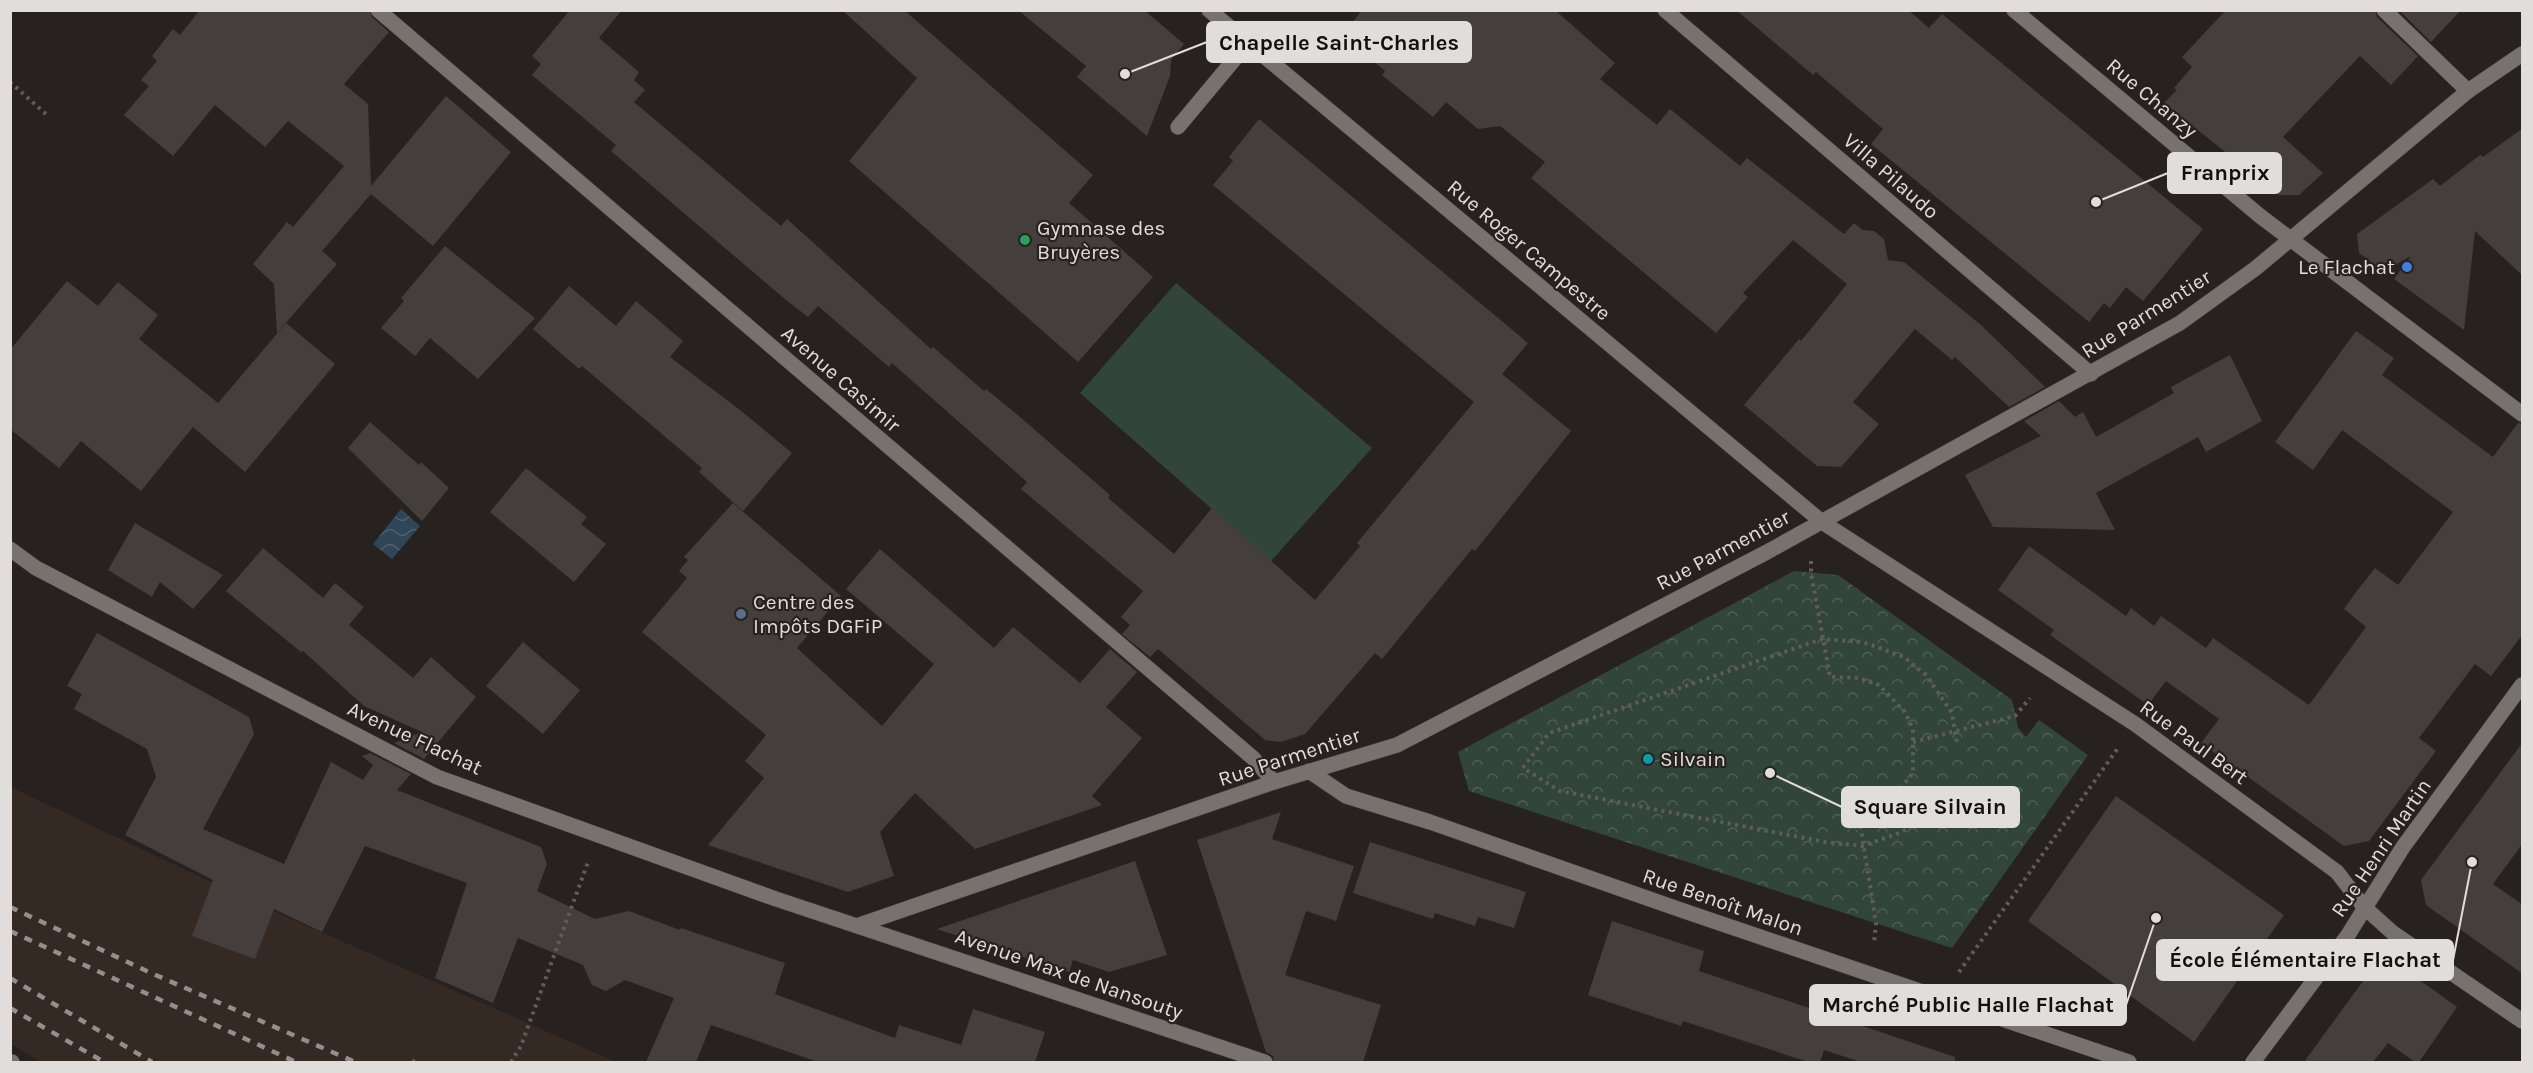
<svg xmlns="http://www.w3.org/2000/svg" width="2533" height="1073" viewBox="0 0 2533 1073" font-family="Karla,sans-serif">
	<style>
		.built { fill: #342a23 }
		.grass { fill: #32453b }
		.park { fill: url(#park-crowns) }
		.water { fill: url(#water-waves) }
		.building { fill: #443f3c }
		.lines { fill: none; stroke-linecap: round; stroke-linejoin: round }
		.lane-casing { stroke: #423e3b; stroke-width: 16 }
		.street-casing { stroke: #423e3b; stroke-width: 16 }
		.path { stroke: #605c5a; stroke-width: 4; stroke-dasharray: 3 4.5; stroke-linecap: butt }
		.lane { stroke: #78726f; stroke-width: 15 }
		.street { stroke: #78726f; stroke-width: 15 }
		.rail { stroke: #938f8d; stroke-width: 4.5; stroke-dasharray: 8 8; stroke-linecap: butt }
		.leisure-dot { fill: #2e9e5b; stroke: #272220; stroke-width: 2 }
		.shop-dot { fill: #3f7fe0; stroke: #272220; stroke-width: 2 }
		.service-dot { fill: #5c6f8a; stroke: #272220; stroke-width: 2 }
		.culture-dot { fill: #0f9aa8; stroke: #272220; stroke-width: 2 }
		.labels { text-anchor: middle; stroke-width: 4.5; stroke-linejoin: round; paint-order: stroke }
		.street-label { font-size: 21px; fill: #e0dddb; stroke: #272220 }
		.poi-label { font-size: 21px; fill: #e0dddb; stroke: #272220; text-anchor: start }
		.leader { fill: none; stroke: #e0dddb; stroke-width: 2 }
		.callout-dot { fill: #e0dddb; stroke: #272220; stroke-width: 2 }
		.callout { fill: #e0dddb; stroke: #e0dddb; stroke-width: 2 }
		.callout-label { font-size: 22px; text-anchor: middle; font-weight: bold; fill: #111 }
	</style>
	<defs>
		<pattern id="park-crowns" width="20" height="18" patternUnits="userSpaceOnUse" patternTransform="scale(1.5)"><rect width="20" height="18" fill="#32453b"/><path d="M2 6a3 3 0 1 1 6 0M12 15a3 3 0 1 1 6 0" fill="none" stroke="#4f5f57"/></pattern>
		<pattern id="water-waves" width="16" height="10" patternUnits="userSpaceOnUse" patternTransform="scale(1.5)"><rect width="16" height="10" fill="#2f4658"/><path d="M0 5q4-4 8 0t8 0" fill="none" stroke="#4d606f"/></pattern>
	</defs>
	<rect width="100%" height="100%" fill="#272220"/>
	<!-- built -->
	<path class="built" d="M10 787 264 907 616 1062H41L11 1044Z"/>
	<!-- grass -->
	<path class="grass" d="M1176 283 1372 448 1271 561 1080 393Z"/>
	<!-- park -->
	<path class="park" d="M1794 571 1838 575 2012 700 2018 728 2026 737 2039 720 2088 755 1952 948 1469 791 1458 752Z"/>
	<!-- water -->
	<path class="water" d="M401 509 420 526 392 559 373 544Z"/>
	<!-- building -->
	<g class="building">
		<path d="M200 10H369L372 17 389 32 344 84 368 104 371 186 446 96 511 152 433 246 371 194 322 251 337 264 277 333 274 284 253 264 287 222 293 227 344 166 288 121 265 147 215 105 173 156 124 115 149 86 141 80 157 61 152 56 173 29 180 35Z"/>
		<path d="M570 10H622L599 38 639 72 634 80 645 90 634 102 781 226 787 219 931 349 933 347 984 391 986 389 1020 417 1110 495 1108 498 1174 554 1212 508 1315 600 1360 546 1357 543 1474 402 1213 185 1233 161 1229 157 1259 119 1528 343 1502 374 1571 431 1475 551 1472 549 1382 659 1375 653 1305 734 1281 742 1265 740 1158 649 1150 657 1122 634 1130 625 1121 617 1143 591 1021 489 1027 482 892 363 889 367 818 306 808 317 786 300 611 151 616 145 532 75 541 64 532 56Z"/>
		<path d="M842 10H904L1093 175 1069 203 1153 277 1078 362 849 161 917 78Z"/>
		<path d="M1018 10H1144L1184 44 1171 60 1170 76 1147 136 1077 77 1086 66Z"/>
		<path d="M1362 10H1555L1615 63 1600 79 1657 125 1670 109 1740 166 1747 158 1844 234 1854 223 1863 230 1874 231 1884 239 1888 260 1904 262 1981 325 2045 387 2009 407 1955 357 1952 360 1915 329 1853 402 1879 424 1841 467 1817 466 1744 405 1799 339 1801 341 1847 284 1793 240 1743 293 1748 297 1716 333 1531 178 1545 162 1500 126 1478 129 1446 102 1433 117 1382 75 1385 71 1343 35Z"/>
		<path d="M1736 10H1908L1929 28 1942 14 2203 229 2143 301 2126 287 2110 308 2104 303 2089 322 1871 144 1883 129 1816 72 1813 75Z"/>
		<path d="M2226 10H2375L2377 17 2418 56 2391 85 2360 56 2283 137 2323 173 2299 195H2279L2164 103 2177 90 2174 88 2192 67 2182 57Z"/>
		<path d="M2399 10H2461L2431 42Z"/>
		<path d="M2523 128V276L2475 231 2464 330 2394 279 2411 256 2384 271 2359 253 2357 234 2433 179 2440 186 2480 155 2483 157Z"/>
		<path d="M445 246 535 318 478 379 430 338 415 356 381 328 404 301 401 298Z"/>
		<path d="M67 281 98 306 118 282 158 315 139 339 218 403 286 323 335 364 245 472 193 427 141 491 81 441 59 468 10 429V350Z"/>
		<path d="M569 286 616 326 636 301 683 341 670 357 740 410 792 453 743 511 699 472 702 468 582 366 579 369 533 329Z"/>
		<path d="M2356 331 2394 358 2382 375 2493 457 2518 423 2523 424V634L2491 676 2475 664 2419 738 2436 751 2369 841 2344 846 2201 743 2219 719 2166 681 2148 705 2050 635 2054 630 1998 590 2029 546 2126 616 2131 608 2154 626 2161 616 2206 648 2213 638 2309 705 2366 627 2344 609 2356 592 2375 568 2398 585 2453 512 2342 430 2313 470 2275 442Z"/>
		<path d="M2230 355 2262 421 2206 452 2198 437 2096 493 2115 530 1993 527 1965 475 2041 436 2024 421 2059 401 2075 417 2083 412 2096 437 2174 393 2171 387Z"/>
		<path d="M370 422 419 465 421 462 449 488 422 521 348 448Z"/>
		<path d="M526 468 587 517 581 524 606 544 574 582 490 512Z"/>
		<path d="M733 503 841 596 797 648 882 726 934 664 846 589 880 549 994 648 1013 627 1080 683 1110 649 1137 672 1106 707 1142 738 1092 796 1102 805 975 849 915 793 880 832 894 876 848 892 708 845 764 778 745 761 766 735 642 632 687 578 679 571 688 560 684 557Z"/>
		<path d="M135 523 223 575 193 609 160 582 152 597 108 570Z"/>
		<path d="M263 548 323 598 335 583 364 607 349 625 413 678 431 657 476 697 424 759 394 743 422 732 364 706 303 651 301 652 226 591Z"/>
		<path d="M97 633 249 717 254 734 203 829 284 864 331 762 363 780 373 765 362 756 370 753 411 774 397 790 541 847 547 864 537 891 595 919 629 911 680 930 681 928 785 963 775 994 895 1038 899 1025 961 1045 973 1009 1045 1032 1035 1062H818L711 1025 696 1062H646L674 998 625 980 606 991 592 985 583 965 518 938 493 1003 435 978 467 883 365 846 322 932 274 909 255 959 192 936 213 880 125 835 156 777 147 749 74 709 82 694 67 686Z"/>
		<path d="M523 642 580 690 543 734 486 686Z"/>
		<path d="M2523 742V843L2493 884 2523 905V974L2426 905 2421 880Z"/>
		<path d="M2116 796 2284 915 2194 1042 2028 921Z"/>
		<path d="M1281 812 1272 839 1354 866 1336 921 1306 911 1285 975 1381 1005 1363 1062H1274L1273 1056 1266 1052 1197 840Z"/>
		<path d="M1370 842 1526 892 1514 928 1478 917 1475 926 1435 913 1433 919 1353 893Z"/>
		<path d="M1135 861 1167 955 1109 972 1073 960 1069 972 937 929Z"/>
		<path d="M1612 921 1704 951 1699 971 1955 1057V1062H1861L1824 1050 1820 1062H1808L1683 1021 1681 1026 1588 995Z"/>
		<path d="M2396 963 2457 1007 2419 1062H2415L2388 1043 2373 1062H2304L2374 966Z"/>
	</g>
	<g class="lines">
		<!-- lane casing -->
		<g class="lane-casing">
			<g id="lane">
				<path d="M2384 10 2468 91"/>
				<path d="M1178 127 1248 43"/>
			</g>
		</g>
		<!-- street casing -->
		<g class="street-casing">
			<g id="street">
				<path d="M378 10 1253 758 1274 782"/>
				<path d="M1209 10 1822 522 2135 724 2337 872 2364 907 2393 933 2522 1021"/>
				<path d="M1665 10 2091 374"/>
				<path d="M2014 10 2260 216 2522 414"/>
				<path d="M10 549 36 568 437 777 776 899 1265 1062"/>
				<path d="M1309 771 1346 796 1430 822 1681 910 2129 1062"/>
				<path d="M859 925 1274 782 1397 745 1767 552 2180 323 2256 268 2468 91 2522 54"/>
				<path d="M10 1062H12"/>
				<path d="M2253 1062 2348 935 2403 847 2522 685"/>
			</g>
		</g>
		<!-- path -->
		<g class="path">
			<path d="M10 82 46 114"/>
			<path d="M1811 561V573L1830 677 1859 678 1879 685 1905 712 1913 729V773L1888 804 1860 823 1876 923 1874 943"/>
			<path d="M1913 742 2015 716 2030 698"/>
			<path d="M1926 820 1899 833 1863 846 1825 842 1560 791 1523 768 1549 733 1822 639 1863 642 1904 657 1926 675 1952 713 1957 743"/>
			<path d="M1959 972 2118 748"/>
			<path d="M413 1062 415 1060"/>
			<path d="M511 1062 521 1046 588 862"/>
		</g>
		<!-- lane -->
		<use href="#lane" class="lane"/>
		<!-- street -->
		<use href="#street" class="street"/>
		<!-- rail -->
		<g class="rail">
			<path d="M10 907 151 973 355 1062"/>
			<path d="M10 931 296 1062"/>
			<path d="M10 978 152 1062"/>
			<path d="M10 1008 104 1062"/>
		</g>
	</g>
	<!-- markers -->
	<circle class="leisure-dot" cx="1025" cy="240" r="6"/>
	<circle class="shop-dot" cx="2407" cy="267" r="6"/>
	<circle class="service-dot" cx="741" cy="614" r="6"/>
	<circle class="culture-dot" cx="1648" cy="759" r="6"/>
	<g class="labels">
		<!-- street labels -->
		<g class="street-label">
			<text transform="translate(2152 98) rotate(40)" y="7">Rue Chanzy</text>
			<text transform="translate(1891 176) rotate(41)" y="7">Villa Pilaudo</text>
			<text transform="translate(1529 250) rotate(40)" y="7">Rue Roger Campestre</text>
			<text transform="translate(2146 314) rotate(-32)" y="7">Rue Parmentier</text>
			<text transform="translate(841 379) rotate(41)" y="7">Avenue Casimir</text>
			<text transform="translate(1723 550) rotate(-28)" y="7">Rue Parmentier</text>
			<text transform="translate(415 738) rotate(25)" y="7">Avenue Flachat</text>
			<text transform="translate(2194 742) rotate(36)" y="7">Rue Paul Bert</text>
			<text transform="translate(1289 757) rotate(-18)" y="7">Rue Parmentier</text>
			<text transform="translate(2381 848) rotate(-56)" y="7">Rue Henri Martin</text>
			<text transform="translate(1723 902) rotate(19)" y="7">Rue Benoît Malon</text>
			<text transform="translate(1069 974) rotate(19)" y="7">Avenue Max de Nansouty</text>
		</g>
		<!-- poi labels -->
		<g class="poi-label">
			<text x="1037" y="235">Gymnase des<tspan x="1037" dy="24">Bruyères</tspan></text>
			<text x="2395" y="274" text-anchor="end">Le Flachat</text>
			<text x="753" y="609">Centre des<tspan x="753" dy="24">Impôts DGFiP</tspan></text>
			<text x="1660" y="766">Silvain</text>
		</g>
	</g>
	<!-- callouts -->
	<path class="leader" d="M1125 74L1207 42M2096 202L2168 173M1770 773L1842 807M2472 862L2453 960M2156 918L2126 1005"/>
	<g class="callout-dot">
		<circle cx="1125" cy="74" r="6"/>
		<circle cx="2096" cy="202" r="6"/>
		<circle cx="1770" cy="773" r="6"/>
		<circle cx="2472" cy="862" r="6"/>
		<circle cx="2156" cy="918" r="6"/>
	</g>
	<g class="callout">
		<rect x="1207" y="22" width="264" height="40" rx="6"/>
		<rect x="2168" y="153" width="113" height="40" rx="6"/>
		<rect x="1842" y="787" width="177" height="40" rx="6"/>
		<rect x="2157" y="940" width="296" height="40" rx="6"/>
		<rect x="1810" y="985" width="316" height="40" rx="6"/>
	</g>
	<g class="callout-label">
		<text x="1339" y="50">Chapelle Saint-Charles</text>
		<text x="2225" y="180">Franprix</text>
		<text x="1930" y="814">Square Silvain</text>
		<text x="2305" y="967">École Élémentaire Flachat</text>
		<text x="1968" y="1012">Marché Public Halle Flachat</text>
	</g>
	<!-- border -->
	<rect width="2533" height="1073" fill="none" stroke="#e0dddb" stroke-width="24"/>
</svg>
